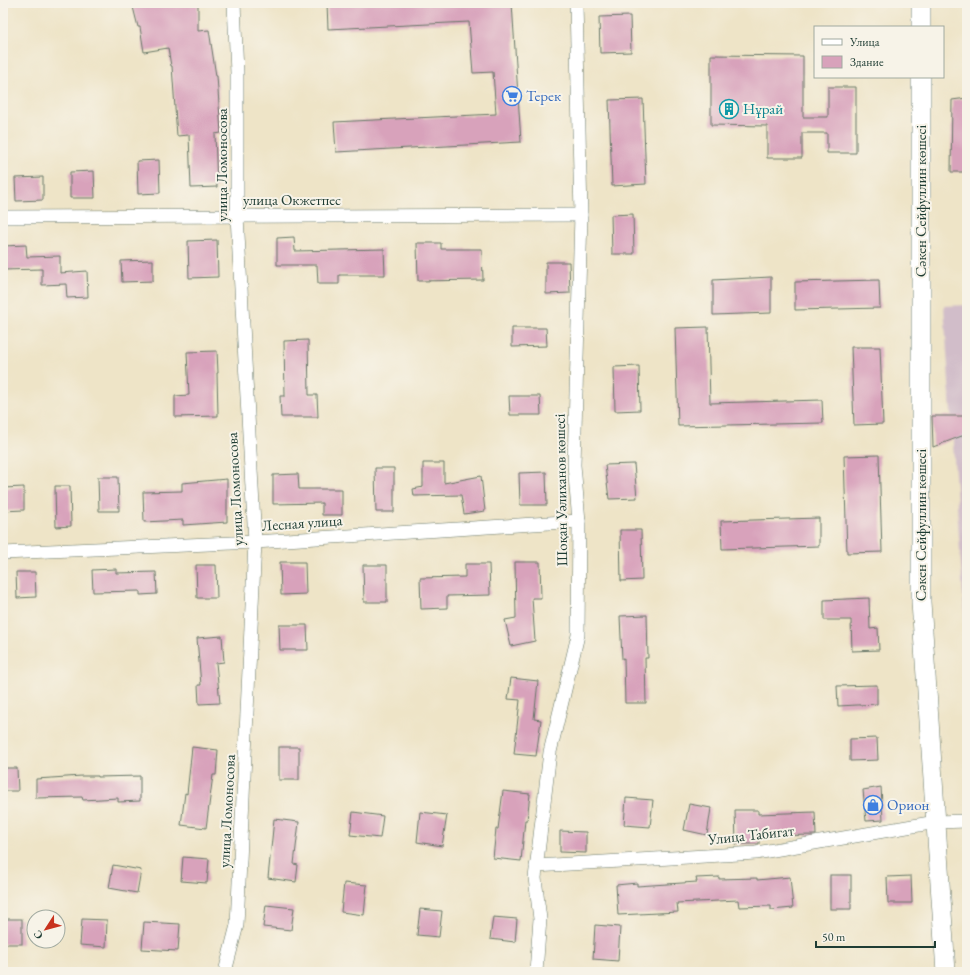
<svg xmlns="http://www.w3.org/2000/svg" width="970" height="975" viewBox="0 0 970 975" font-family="'EB Garamond',serif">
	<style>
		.industrial { fill: #d1bdc9 }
		.building { fill: #d8a2bb }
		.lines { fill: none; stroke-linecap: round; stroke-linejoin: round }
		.street-casing { stroke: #677767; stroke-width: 14 }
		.secondary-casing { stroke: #677767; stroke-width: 20 }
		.street { stroke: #fff; stroke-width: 13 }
		.secondary { stroke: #fff; stroke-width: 19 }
		.labels { text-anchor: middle; stroke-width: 4; stroke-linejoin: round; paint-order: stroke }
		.shop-label { font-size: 15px; fill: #366cbe; stroke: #f7f3e8; text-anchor: start }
		.culture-label { font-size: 15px; fill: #0d838f; stroke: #f7f3e8; text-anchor: start }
		.street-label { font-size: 15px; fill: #1f3d34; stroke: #f7f3e8 }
	</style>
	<rect width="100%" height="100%" fill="#f7f3e8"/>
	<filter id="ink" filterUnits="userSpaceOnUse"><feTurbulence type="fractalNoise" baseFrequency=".025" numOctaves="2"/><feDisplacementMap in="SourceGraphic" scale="8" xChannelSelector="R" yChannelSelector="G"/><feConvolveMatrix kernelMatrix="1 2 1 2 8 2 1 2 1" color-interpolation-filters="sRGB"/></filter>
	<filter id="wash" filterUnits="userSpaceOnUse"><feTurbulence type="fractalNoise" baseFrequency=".012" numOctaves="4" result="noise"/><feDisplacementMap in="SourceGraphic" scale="16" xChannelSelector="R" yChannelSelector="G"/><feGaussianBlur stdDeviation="0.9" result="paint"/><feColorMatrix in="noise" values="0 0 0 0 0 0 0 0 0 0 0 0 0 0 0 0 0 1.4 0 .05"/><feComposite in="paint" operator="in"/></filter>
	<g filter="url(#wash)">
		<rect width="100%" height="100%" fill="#eee4c7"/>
		<!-- industrial -->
		<path class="industrial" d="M967 305V658L944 306Z"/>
		<g id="blocks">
			<!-- building -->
			<g class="building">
				<path d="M132 3H198V31L209 30 216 76H217L221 133 215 134 217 187 191 188 189 135 177 136 172 66H171L168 48 144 52 140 27H138Z"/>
				<path d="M327 3H512L521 142 336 152 334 122 496 114 493 72 473 73 469 22 328 29Z"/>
				<path d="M630 16 631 52 600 53 599 17Z"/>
				<path d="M711 55 803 56V117H828V87H856V153H827V133H802V158H767V126L711 125Z"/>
				<path d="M967 98V172H951L952 100Z"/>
				<path d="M643 99 646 184 612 186 609 100Z"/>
				<path d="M159 160 160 193 138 194 137 161Z"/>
				<path d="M94 171 95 198H70V172Z"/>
				<path d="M43 177V200L16 201 15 178Z"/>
				<path d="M633 214 634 254H612L611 215Z"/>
				<path d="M294 237 295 251 384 249 385 275H339V284H318L317 265H277V238Z"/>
				<path d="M217 240 218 277 189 278 188 241Z"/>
				<path d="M417 243H441V249H482L483 280 418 281Z"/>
				<path d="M26 245 27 257 60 256V273L87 271 88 297 67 298 66 284 42 285V269L3 270V246Z"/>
				<path d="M153 260V281L122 282 121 261Z"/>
				<path d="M546 262H569L570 293 546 294Z"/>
				<path d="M771 277V313L713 315V280Z"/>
				<path d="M879 280 880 308 795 310V282Z"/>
				<path d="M708 327 710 403 822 400 823 423 678 426 675 328Z"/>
				<path d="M512 328H546L547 346 512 347Z"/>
				<path d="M308 340 309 395H317L318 417H281L280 396H285L284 341Z"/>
				<path d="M851 347H880L883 424 854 425Z"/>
				<path d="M217 351 218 373H217L218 416 175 417V396L189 395 187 352Z"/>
				<path d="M639 366 640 410 615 411 614 367Z"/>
				<path d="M509 396H540L541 415H510Z"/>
				<path d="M932 416H967V434L933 447Z"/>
				<path d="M879 455 882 552 847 553 844 456Z"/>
				<path d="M423 463H444V483L481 476 485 511 464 514 461 495 414 496 413 489 423 487Z"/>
				<path d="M634 464 637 498 609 499 605 465Z"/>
				<path d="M375 468H394V512H376Z"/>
				<path d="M546 472 547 505H520L519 473Z"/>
				<path d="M298 474 299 489H342V515H322V503L273 504V475Z"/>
				<path d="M98 477H118L119 511H99Z"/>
				<path d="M227 479V522L183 525V520L144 522 143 492 182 491V483Z"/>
				<path d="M55 486H70L71 526 56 527Z"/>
				<path d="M24 487V510L3 511V488Z"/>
				<path d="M819 518V546L722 549 721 521Z"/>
				<path d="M620 530H641L642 580 621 581Z"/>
				<path d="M280 562H305L306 594 281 595Z"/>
				<path d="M515 562H540L541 598H532L535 641 511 646 505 620 516 618Z"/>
				<path d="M465 564H489L490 595 447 596V608L421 609 420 578 465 577Z"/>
				<path d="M196 565H216L217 598H197Z"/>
				<path d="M363 565H387V602H364Z"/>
				<path d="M116 569V573L156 572 157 594 140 595V591L93 592 92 570Z"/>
				<path d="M16 572H35L36 597 17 598Z"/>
				<path d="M869 598 870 629 878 628 879 650 852 651 851 620H824V600Z"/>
				<path d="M647 615 648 658H645L646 703H625L624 658 622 659 620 616Z"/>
				<path d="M279 625H307L308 650H280Z"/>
				<path d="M222 636 224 662 216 663 220 703 199 704 198 685H201L197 638Z"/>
				<path d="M511 678 538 681 534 719 541 720 536 756 514 754 520 700 508 699Z"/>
				<path d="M877 685V704L838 706 837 686Z"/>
				<path d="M877 738 878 760 850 761V739Z"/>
				<path d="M192 747 218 750 216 775H213L206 828 181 825 185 793 187 794Z"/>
				<rect x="279" y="747" width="20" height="33"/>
				<path d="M3 768H17L18 791H3Z"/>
				<path d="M82 776H98V777L140 776V801L118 802V798L83 800 82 797 36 798V779Z"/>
				<path d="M881 787 883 820 866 821 863 790Z"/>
				<path d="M503 791 530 794 527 820H525L521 861 493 858 496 829H498Z"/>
				<path d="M626 798 653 800 650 827 624 825Z"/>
				<path d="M689 804 711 808 707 835 684 830Z"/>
				<path d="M735 810H758V814L815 812 816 835 759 836V844H736Z"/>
				<path d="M353 812 383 816 380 838 350 835Z"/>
				<path d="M420 812 447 815 442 846 417 842Z"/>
				<path d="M274 819 299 822 294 864 298 865 296 882 268 878Z"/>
				<path d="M560 831 586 832V853L560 852Z"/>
				<path d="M183 857 209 859 207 883 181 881Z"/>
				<path d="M113 865 141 870 137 893 109 888Z"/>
				<rect x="830" y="875" width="21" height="34"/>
				<path d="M911 876 912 903H888L887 877Z"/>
				<path d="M719 877V879L757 878V880L790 877 793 908 771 910V906L739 907 738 900 677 903 678 912 618 915 616 885 637 883V886L697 882 696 878Z"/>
				<path d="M344 883 367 885 364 915 341 912Z"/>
				<path d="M266 905 294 908 291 930 263 927Z"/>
				<path d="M420 909 442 911 439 937 417 935Z"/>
				<path d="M493 917 517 919 515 942 490 939Z"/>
				<rect x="3" y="919" width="19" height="25"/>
				<path d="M82 919 107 920 106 947 80 945Z"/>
				<path d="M144 922 180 924 178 951 142 949Z"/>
				<path d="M595 925 620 927 618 961 593 959Z"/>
			</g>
		</g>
	</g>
	<g filter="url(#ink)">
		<use href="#blocks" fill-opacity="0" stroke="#677767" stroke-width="1"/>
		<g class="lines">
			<!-- street casing -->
			<g class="street-casing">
				<g id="street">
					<path d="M3 217 581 215"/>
					<path d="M3 553 255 542 579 521"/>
					<path d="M536 866 756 853 936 822 967 821"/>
					<path d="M225 972 237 925 255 542 237 216V73L234 3"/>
					<path d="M536 972 540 919 535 878 550 752 578 635 579 521 574 465 581 215 576 3"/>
				</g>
			</g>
			<!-- secondary casing -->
			<g class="secondary-casing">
				<g id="secondary">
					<path d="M921 3V27"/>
					<path d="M921 77V602L946 972"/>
				</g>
			</g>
			<!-- street -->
			<use href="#street" class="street"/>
			<!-- secondary -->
			<use href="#secondary" class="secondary"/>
		</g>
	</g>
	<!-- icons -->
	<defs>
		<g id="supermarket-ring" transform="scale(1)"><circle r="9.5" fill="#f7f3e8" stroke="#3f7fe0" stroke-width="1.5"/><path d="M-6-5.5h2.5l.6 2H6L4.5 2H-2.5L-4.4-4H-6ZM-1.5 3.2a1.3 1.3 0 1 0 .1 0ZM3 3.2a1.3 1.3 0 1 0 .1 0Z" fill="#3f7fe0"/></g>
		<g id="building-ring" transform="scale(1)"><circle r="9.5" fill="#f7f3e8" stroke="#0f9aa8" stroke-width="1.5"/><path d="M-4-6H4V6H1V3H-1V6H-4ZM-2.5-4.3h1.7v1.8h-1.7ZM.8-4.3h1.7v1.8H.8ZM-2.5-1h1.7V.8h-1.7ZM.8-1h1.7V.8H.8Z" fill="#0f9aa8"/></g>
		<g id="shop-ring" transform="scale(1)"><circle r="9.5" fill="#f7f3e8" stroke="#3f7fe0" stroke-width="1.5"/><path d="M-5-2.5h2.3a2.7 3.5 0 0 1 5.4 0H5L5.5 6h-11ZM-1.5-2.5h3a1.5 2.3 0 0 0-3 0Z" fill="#3f7fe0"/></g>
	</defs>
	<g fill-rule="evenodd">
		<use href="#supermarket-ring" x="512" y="96"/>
		<use href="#building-ring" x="729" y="109"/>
		<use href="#shop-ring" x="873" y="805"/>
	</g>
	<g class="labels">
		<!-- shop labels -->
		<g class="shop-label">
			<text x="526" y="101">Терек</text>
			<text x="887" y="810">Орион</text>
		</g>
		<!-- culture labels -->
		<g class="culture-label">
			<text x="743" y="114">Нұрай</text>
		</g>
		<!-- street labels -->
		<g class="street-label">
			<text transform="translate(222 165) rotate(-90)" y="5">улица Ломоносова</text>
			<text x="292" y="205">улица Окжетпес</text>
			<text transform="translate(921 201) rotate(-90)" y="5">Сәкен Сейфуллин көшесі</text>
			<text transform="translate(235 489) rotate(-93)" y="5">улица Ломоносова</text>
			<text transform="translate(561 490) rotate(-91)" y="5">Шоқан Уәлиханов көшесі</text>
			<text transform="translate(302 523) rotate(-4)" y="5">Лесная улица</text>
			<text transform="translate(921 525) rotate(-90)" y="5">Сәкен Сейфуллин көшесі</text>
			<text transform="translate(227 811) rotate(-87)" y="5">улица Ломоносова</text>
			<text transform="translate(751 835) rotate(-6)" y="5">Улица Табигат</text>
		</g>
	</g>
	<!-- margin -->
	<rect width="970" height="975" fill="none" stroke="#f7f3e8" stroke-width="16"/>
	<!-- legend -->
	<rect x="814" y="26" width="130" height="52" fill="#f7f3e8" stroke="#a1aaa0"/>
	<rect x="822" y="39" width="20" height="6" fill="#ffffff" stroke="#a1aaa0"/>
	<text x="850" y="46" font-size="12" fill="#1f3d34">Улица</text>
	<rect x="822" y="56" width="20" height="12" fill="#d8a2bb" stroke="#a1aaa0"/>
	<text x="850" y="66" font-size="12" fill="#1f3d34">Здание</text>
	<!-- north arrow -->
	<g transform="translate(46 929) rotate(234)"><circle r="19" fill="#f7f3e8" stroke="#a1aaa0"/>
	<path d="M0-3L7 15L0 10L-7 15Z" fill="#c8321e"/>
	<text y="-6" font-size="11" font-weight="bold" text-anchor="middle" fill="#1f3d34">С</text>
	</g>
	<!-- scale -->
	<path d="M816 941v6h119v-6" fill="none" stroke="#1f3d34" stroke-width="2"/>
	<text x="822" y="941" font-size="12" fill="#1f3d34" stroke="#f7f3e8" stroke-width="3" paint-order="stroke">50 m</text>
</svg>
